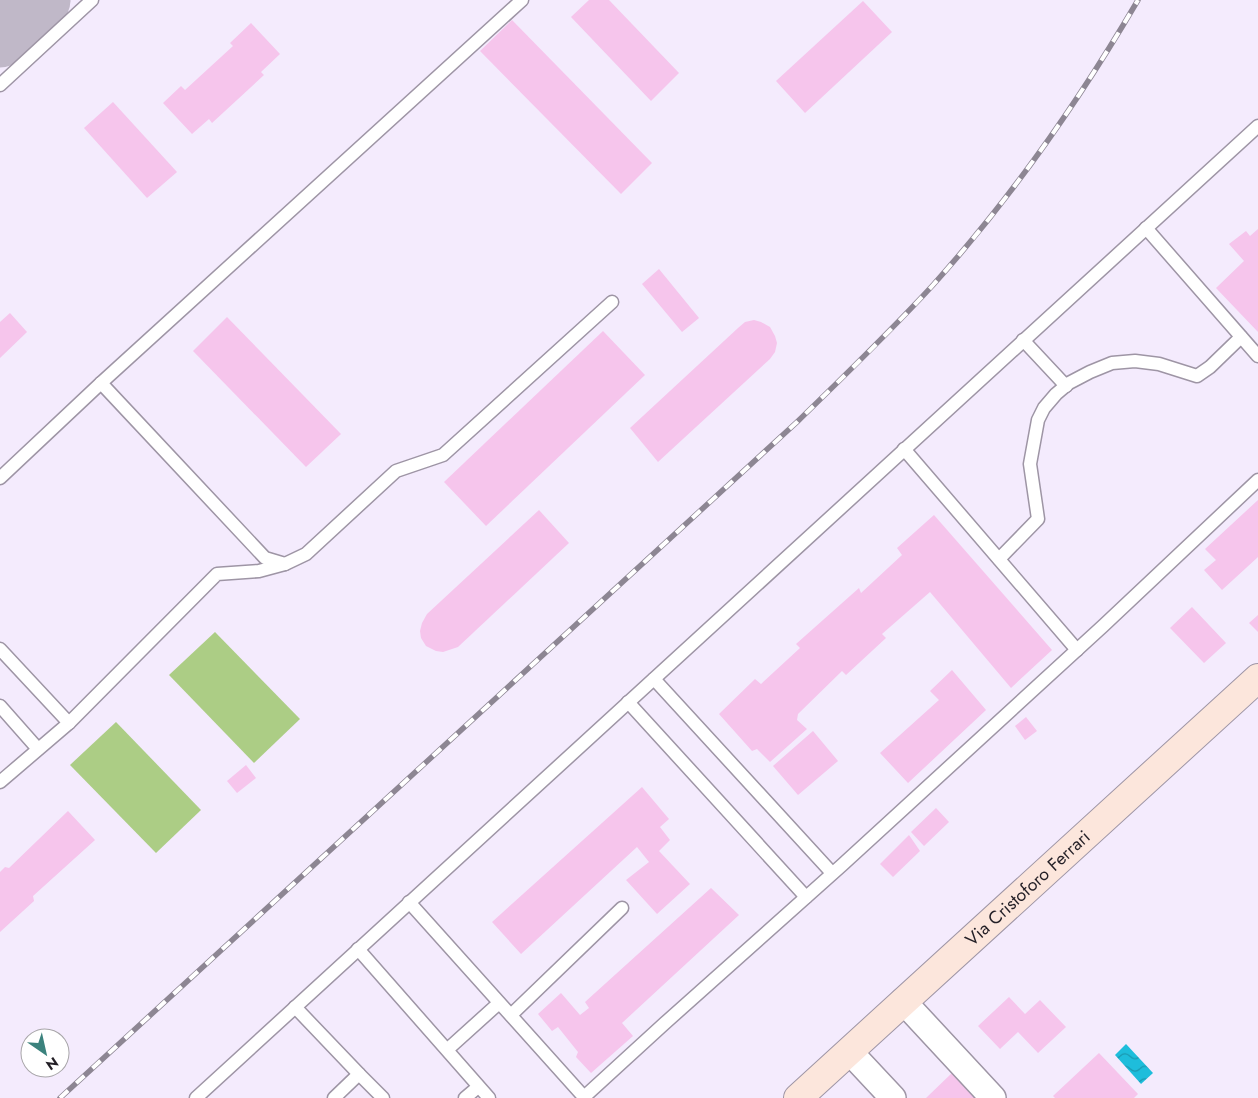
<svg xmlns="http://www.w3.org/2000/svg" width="1258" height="1098" viewBox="0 0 1258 1098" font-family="Jost,sans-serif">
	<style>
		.pitch { fill: #accd85 }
		.water { fill: url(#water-waves) }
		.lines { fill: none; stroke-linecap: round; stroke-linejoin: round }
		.taxiway { stroke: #c0b8c8; stroke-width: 61 }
		.building { fill: #f6c5ec }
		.service-casing { stroke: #9e95a5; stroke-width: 15 }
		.minor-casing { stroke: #9e95a5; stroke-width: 28 }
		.secondary-casing { stroke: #9e95a5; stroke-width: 30 }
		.service { stroke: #fff; stroke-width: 12 }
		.minor { stroke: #fff; stroke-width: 25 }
		.secondary { stroke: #fce6dc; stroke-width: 28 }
		.rail-casing { stroke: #8d8693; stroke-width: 5.5 }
		.rail { stroke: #fff; stroke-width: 4; stroke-dasharray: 11; stroke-linecap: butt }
		.labels { text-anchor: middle; stroke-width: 4; stroke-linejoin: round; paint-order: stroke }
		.street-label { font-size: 18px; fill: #231f26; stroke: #fff }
	</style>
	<defs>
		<pattern id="water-waves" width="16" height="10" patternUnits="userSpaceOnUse" patternTransform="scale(1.25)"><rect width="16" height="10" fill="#1ebddb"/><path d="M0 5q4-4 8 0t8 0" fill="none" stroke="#1a99b1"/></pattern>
	</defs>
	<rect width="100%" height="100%" fill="#f4ebfd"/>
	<!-- pitch -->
	<g class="pitch">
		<path d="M215 632 300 719 254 763 169 675Z"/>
		<path d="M116 722 201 810 156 853 70 765Z"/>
	</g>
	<!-- water -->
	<path class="water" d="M1126 1044 1153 1073 1141 1084 1115 1055Z"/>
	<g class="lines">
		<!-- taxiway -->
		<path class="taxiway" d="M0 37 40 0"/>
	</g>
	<!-- building -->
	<g class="building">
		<path d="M589 0H609L679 73 651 101 571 17Z"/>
		<path d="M863 1 892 32 805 113 776 81Z"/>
		<path d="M512 20 652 163 621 194 480 51Z"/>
		<path d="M251 23 280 54 261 72 264 75 212 123 209 119 192 134 163 103 181 86 185 90 233 46 230 43Z"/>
		<path d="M113 102 177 172 147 198 84 128Z"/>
		<path d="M1258 229V332L1216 288 1244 261 1229 244 1246 231 1250 236Z"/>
		<path d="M659 269 699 318 682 332 642 284Z"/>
		<path d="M10 313 27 332 0 358V322Z"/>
		<path d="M227 317 341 434 306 467 193 351Z"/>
		<path d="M754 320 761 322 770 327 775 336 777 343 775 352 770 359 658 462 630 428 738 328 745 322Z"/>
		<path d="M603 331 645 375 486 526 444 482Z"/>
		<path d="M1258 500V557L1222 590 1204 570 1216 560 1205 549Z"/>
		<path d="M539 510 569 543 458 647 443 652 436 651 426 646 421 638 420 631 422 623 427 614Z"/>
		<path d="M934 515 1052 650 1011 688 930 592 882 634 886 638 846 675 842 671 798 714 797 720 807 729 770 762 757 749 752 751 719 714 755 679 761 684 800 648 796 644 859 588 861 593 902 555 897 548Z"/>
		<path d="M1192 607 1226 643 1204 663 1170 628Z"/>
		<path d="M1258 615V632L1249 623Z"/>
		<path d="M952 670 986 710 908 783 880 753 939 700 930 691Z"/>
		<path d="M1026 717 1037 731 1025 740 1015 726Z"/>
		<path d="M813 731 838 761 798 795 773 766Z"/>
		<path d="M246 765 256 778 237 793 227 781Z"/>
		<path d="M642 787 669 819 660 827 670 840 659 851 690 884 657 914 626 880 649 862 637 847 521 954 492 922Z"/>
		<path d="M936 808 949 822 924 846 911 832Z"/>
		<path d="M68 811 95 840 33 896 34 901 0 932V872L5 867 9 868Z"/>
		<path d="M909 835 920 851 893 877 880 864Z"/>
		<path d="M711 888 739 915 622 1023 633 1036 591 1073 576 1057 578 1052 558 1027 552 1031 538 1014 561 993 580 1015 589 1008 585 1002Z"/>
		<path d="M1009 997 1025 1014 1040 1000 1066 1027 1038 1053 1018 1032 1000 1049 978 1026Z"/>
		<path d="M1099 1053 1138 1094 1134 1098H1055L1053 1096Z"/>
		<path d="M953 1072 979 1098H926Z"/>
	</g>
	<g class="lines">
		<!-- service casing -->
		<g class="service-casing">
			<g id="service">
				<path d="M0 85 92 0"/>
				<path d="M1146 228 1258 356"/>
				<path d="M1023 340 1066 386"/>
				<path d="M101 383 265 558 285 564 306 554 396 471 443 455 612 302"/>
				<path d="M904 449 1077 650"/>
				<path d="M0 478 101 383 522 0"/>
				<path d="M999 559 1038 519 1030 464 1038 420 1044 408 1056 394 1069 383 1090 372 1112 363 1135 361 1159 364 1197 376 1210 367 1241 337"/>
				<path d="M0 649 69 723"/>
				<path d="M654 679 832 873"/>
				<path d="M628 702 806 897"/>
				<path d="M0 706 38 749"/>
				<path d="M0 782 69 723 217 574 259 571 285 564"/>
				<path d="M409 902 584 1097"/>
				<path d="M358 949 489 1098"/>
				<path d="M295 1007 359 1074"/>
				<path d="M511 1015 622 908"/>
				<path d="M448 1049 499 1003"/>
				<path d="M196 1098 1258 126"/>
				<path d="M334 1098 359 1074 383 1098"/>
				<path d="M465 1098 478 1087"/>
				<path d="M583 1098 665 1023 841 866 1103 626 1258 480"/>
			</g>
		</g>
		<!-- minor casing -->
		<g class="minor-casing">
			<g id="minor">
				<path d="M903 1001 993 1098"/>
				<path d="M849 1051 893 1098"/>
			</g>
		</g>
		<!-- secondary casing -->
		<g class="secondary-casing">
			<g id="secondary">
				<path id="s1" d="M798 1098 1258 678"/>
			</g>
		</g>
		<!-- service -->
		<use href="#service" class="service"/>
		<!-- minor -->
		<use href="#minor" class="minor"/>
		<!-- secondary -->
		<use href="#secondary" class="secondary"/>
		<!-- rail casing -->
		<g class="rail-casing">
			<path id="rail" d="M60 1098 797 422C843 377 889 333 933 285 1011 198 1079 101 1138 0"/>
		</g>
		<!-- rail -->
		<use href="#rail" class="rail"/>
	</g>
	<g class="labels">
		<!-- street labels -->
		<g class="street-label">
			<text dy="6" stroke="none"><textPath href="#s1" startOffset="311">Via Cristoforo Ferrari</textPath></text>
		</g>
	</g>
	<!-- north arrow -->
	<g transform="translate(45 1053) rotate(146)"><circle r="24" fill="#ffffff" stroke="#a7a5a8"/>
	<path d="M0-4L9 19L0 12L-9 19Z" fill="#3b827d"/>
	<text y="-8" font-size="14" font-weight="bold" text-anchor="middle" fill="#231f26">N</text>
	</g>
</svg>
